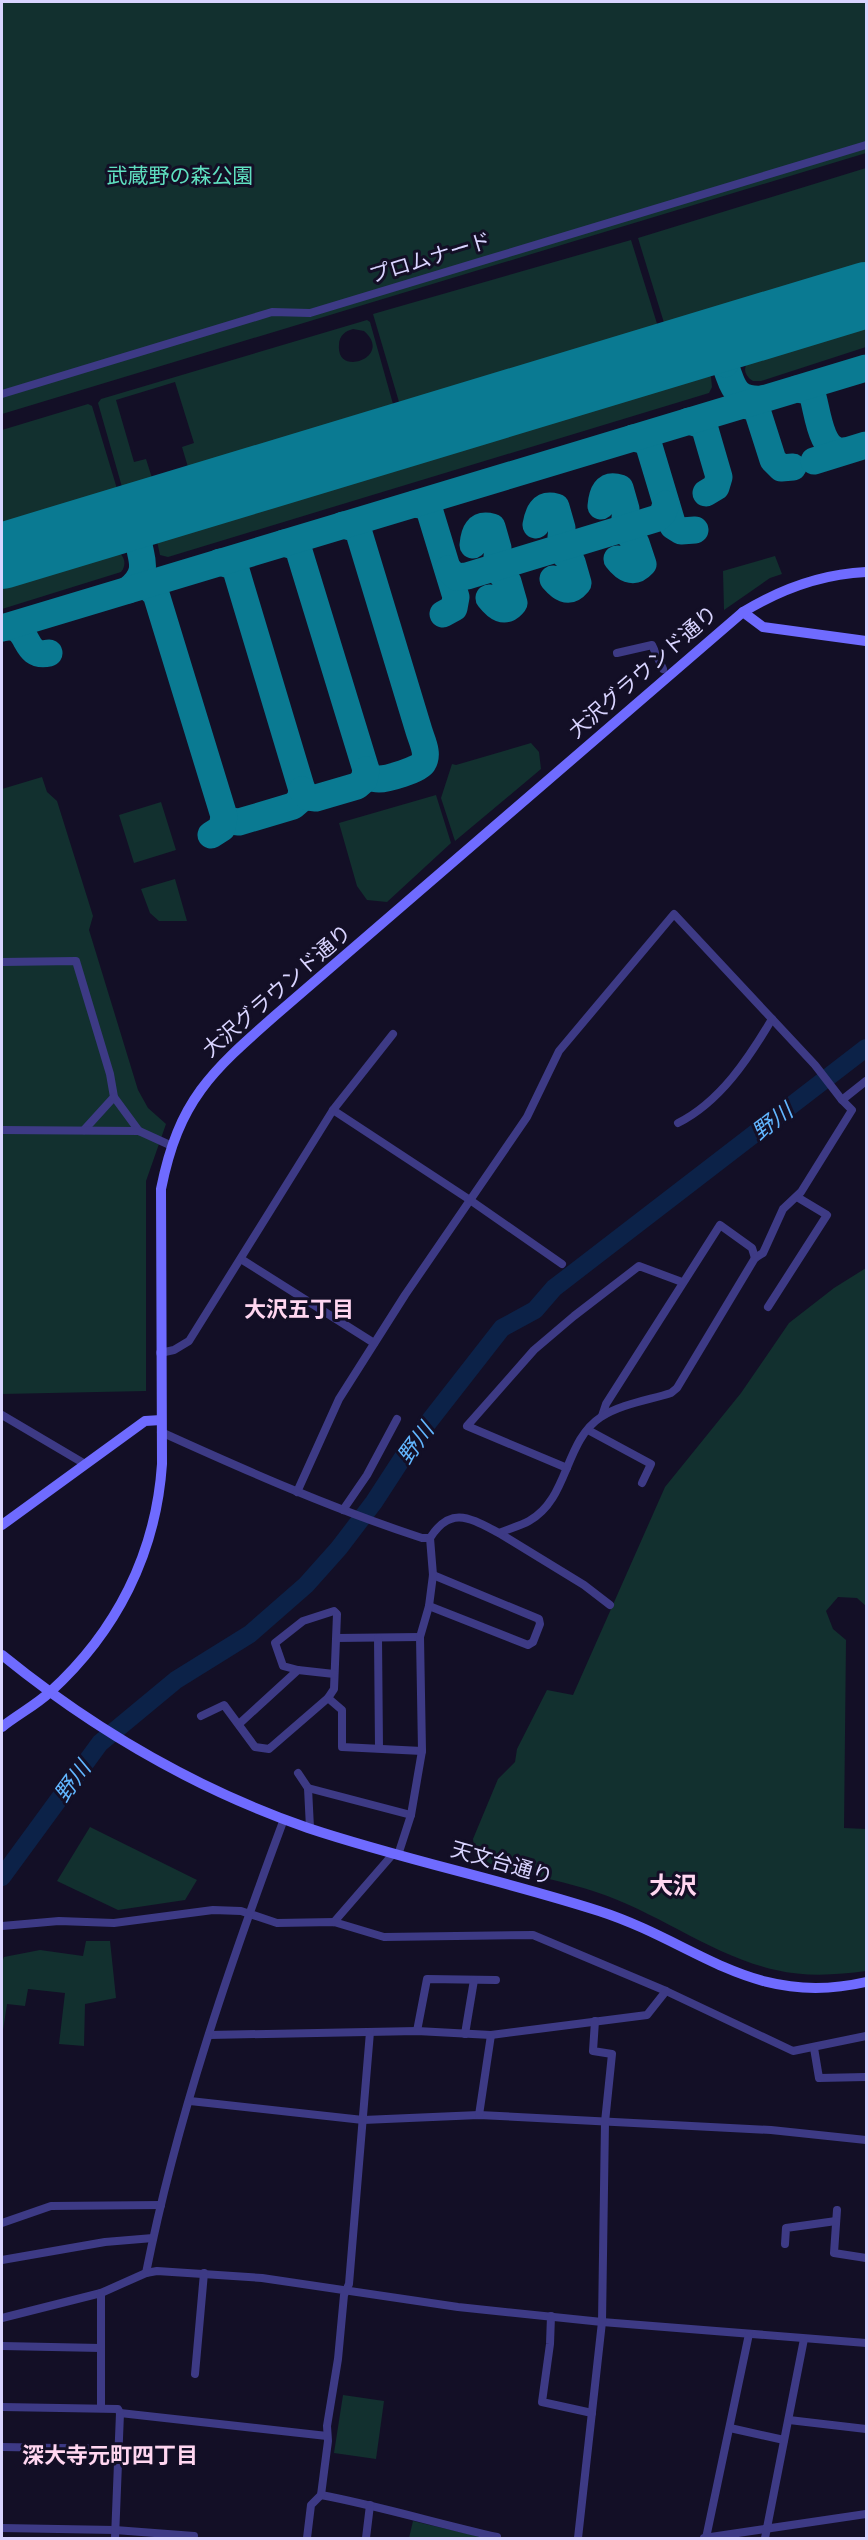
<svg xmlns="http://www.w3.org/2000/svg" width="868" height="2540" viewBox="0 0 868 2540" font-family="Manrope,'Noto Sans JP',sans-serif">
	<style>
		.green { fill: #12302f; fill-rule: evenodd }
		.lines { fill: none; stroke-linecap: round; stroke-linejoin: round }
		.river { stroke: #0c2248; stroke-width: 18 }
		.taxiway { stroke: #0a7a92; stroke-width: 27 }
		.runway { stroke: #0a7a92; stroke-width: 66 }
		.street { stroke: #3d3a85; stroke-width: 8 }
		.secondary { stroke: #6f6bff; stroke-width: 10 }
		.labels { text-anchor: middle; stroke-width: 6; stroke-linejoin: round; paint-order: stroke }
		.park-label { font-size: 21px; fill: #5fe0c0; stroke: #130f26 }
		.street-label { font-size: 21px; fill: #d9d4ff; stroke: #130f26 }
		.water-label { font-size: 22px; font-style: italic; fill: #62b6ff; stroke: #130f26 }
		.neighbourhood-label { font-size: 22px; font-weight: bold; fill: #ffd6f0; stroke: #130f26 }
		.quarter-label { font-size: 24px; font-weight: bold; fill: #ffd6f0; stroke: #130f26 }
	</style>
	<rect width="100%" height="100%" fill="#130f26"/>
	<!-- green -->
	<g class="green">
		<path d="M2 2H866V153L2 414Z"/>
		<path d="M866 168V263L665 326 638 238Z"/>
		<path d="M631 240 659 330 399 402 373 314Z"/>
		<path d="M367 320 370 322 393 404 188 467 182 447 194 443 175 382 116 400 134 462 146 459 152 478 122 487 98 403 101 399ZM353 329 364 331C394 357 336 378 339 345 339 336 345 331 353 329Z"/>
		<path d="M866 323V347L761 381H753C742 374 743 364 753 358Z"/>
		<path d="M701 373 707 374 711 377 712 387 709 393 168 557 160 555 157 541 163 535Z"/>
		<path d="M88 404 92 406 118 492 2 528V430Z"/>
		<path d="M116 551C125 555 127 565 121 572L2 609V586Z"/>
		<path d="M775 556 782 574 770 578 724 610 723 571Z"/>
		<path d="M531 743 539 752 541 769 455 841 441 798 452 764 456 765Z"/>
		<path d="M42 777 47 792 57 801 93 916 89 930 138 1090 148 1108 166 1124 146 1181V1391L2 1394V789Z"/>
		<path d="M436 795 451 843 387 902 367 900 357 886 339 823Z"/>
		<path d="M161 802 176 850 134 863 119 815Z"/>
		<path d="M175 879 187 921H159L150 913 141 889Z"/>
		<path d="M866 1268V1606L857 1598 838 1597 826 1611 833 1629 846 1640 844 1828 866 1829V1971C837 1975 805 1977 776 1970 712 1956 658 1912 596 1892 557 1879 515 1872 476 1863L473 1839 498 1779 515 1762 517 1749 547 1690 573 1695 665 1487 741 1393 789 1323 834 1288Z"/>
		<path d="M90 1827 197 1880 185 1900 118 1910 57 1881Z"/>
		<path d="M86 1941H110L116 1998 85 2004 84 2046 59 2044 65 1993 28 1989 25 2006 7 2004 2 2037V1962L4 1957 40 1950 83 1956Z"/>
		<path d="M343 2395 384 2401 376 2459 334 2453Z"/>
		<path d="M413 2521 485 2538H409Z"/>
	</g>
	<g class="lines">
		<!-- river -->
		<path class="river" d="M2 1877 100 1743 176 1680 250 1634 306 1585 339 1548 374 1502 413 1442 502 1328 535 1310 554 1288 866 1048"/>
		<!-- taxiway -->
		<g class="taxiway">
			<path d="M681 351C751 341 709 403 763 399"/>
			<path d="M725 364C726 345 735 339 750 330"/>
			<path d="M797 389 808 391 813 397C818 414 821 454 844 451"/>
			<path d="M743 405 753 407 758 413 773 460 781 468 793 467"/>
			<path d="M689 421 699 424 705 429 719 477 716 487 706 493"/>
			<path d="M633 438 643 440 649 446 673 526 681 531 695 530"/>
			<path d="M814 461 866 445"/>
			<path d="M415 504 425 506 430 512 456 597 454 608 443 614"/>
			<path d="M601 506C602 494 605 483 620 488L626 509 625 518 631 526 630 536 636 543 643 564C633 575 624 568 617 559"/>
			<path d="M536 525C538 514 541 503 556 507L562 528 561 537 567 546 566 556 572 562 578 583C568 595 560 587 553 579"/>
			<path d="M101 526 121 528 137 541"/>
			<path d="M284 543 294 546 299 551 367 773C371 777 373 779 379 779 387 779 419 770 423 763 429 754 422 741 419 731L359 533 354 528 343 525"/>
			<path d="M473 545C474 533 477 523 492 527L498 548 497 557 502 565V575L508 582 514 603C505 615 496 607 489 598"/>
			<path d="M220 562 230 565 236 570 302 790 300 800 293 806 239 822 230 821 224 816"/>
			<path d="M448 569 456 577 467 576 658 518 663 513 666 504"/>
			<path d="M141 586 148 587 156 594 224 816 222 828 211 835"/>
			<path d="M128 590C165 561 115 543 155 510"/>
			<path d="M7 627C31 625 22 659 49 653"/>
			<path d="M2 628 866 368"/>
			<path d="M302 790 308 797 316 798 357 786 364 780 366 770"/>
		</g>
		<!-- runway -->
		<path class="runway" d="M2 556 866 295"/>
		<!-- street -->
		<g class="street">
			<path d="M2 394 272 312 310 313 866 145"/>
			<path d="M617 653 652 645 663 669"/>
			<path d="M2 962 76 961 110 1074 114 1097 84 1130"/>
			<path d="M114 1097 139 1131"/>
			<path d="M333 1110 470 1200 562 1264"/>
			<path d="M678 1123C720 1102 749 1058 772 1019"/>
			<path d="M2 1130 139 1131 172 1146"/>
			<path d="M241 1259 374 1343"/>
			<path d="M768 1307 827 1215 797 1197"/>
			<path d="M160 1353 174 1350 189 1341 333 1110 393 1034"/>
			<path d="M2 1415 85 1464"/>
			<path d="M602 1416 606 1404 720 1225 752 1248 755 1258"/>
			<path d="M588 1430 651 1464 642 1483"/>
			<path d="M161 1432C247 1471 333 1509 422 1538H430"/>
			<path d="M567 1468 467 1426 534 1350 574 1316 639 1266 682 1282"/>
			<path d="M297 1492 339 1399 405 1295 527 1117 559 1051 674 914 815 1065 842 1100"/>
			<path d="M343 1510 367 1475 397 1419"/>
			<path d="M499 1533 584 1585 610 1605"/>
			<path d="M429 1606 528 1645 533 1642 540 1624 539 1619 433 1575"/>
			<path d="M337 1638 420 1637"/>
			<path d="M378 1638 379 1748"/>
			<path d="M328 1698 342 1710V1747L422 1751"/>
			<path d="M201 1716 224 1705 255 1747 269 1749 328 1698 334 1689 337 1614 334 1611 303 1621 275 1643 283 1666 298 1670"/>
			<path d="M239 1724 298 1670 334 1674"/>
			<path d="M298 1773 308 1788 310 1828"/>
			<path d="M308 1788 411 1815"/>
			<path d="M398 1855 411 1815 422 1751 420 1637 429 1606 433 1575 430 1538C451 1505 470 1518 499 1533 508 1529 520 1526 529 1521 569 1499 564 1441 601 1417 621 1404 649 1400 671 1393L677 1388 755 1258 763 1253 783 1209 801 1192 852 1110 842 1100 866 1081"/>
			<path d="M334 1922 393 1854"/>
			<path d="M2 1926 59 1921 114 1923 213 1910 241 1911 277 1923 334 1922 384 1937 533 1935 666 1991 793 2051 866 2036"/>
			<path d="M417 2031 427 1979 496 1980"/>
			<path d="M465 2034 474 1980"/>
			<path d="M209 2035 417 2031 491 2035 647 2015 666 1991"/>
			<path d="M814 2048 819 2078 866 2077"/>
			<path d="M190 2101 363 2120 479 2115 771 2130 866 2140"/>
			<path d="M479 2115 491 2035"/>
			<path d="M837 2210 834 2253 866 2258"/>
			<path d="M2 2223 51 2206 161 2205"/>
			<path d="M785 2244 786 2228 836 2221"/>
			<path d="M2 2260 105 2242 153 2238"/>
			<path d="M146 2273C177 2117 229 1967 284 1819"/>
			<path d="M551 2316 550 2344 542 2402 592 2413"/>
			<path d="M2 2318 101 2293 146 2273 157 2271 262 2278 458 2307 602 2322 866 2343"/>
			<path d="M2 2346 101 2348"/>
			<path d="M195 2374 204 2273"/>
			<path d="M2 2407 118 2409 120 2413 327 2436"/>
			<path d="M101 2407V2293"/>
			<path d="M789 2420 866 2429"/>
			<path d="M730 2428 784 2440"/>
			<path d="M2 2447 118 2449"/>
			<path d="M321 2495C380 2506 438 2524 497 2537L496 2538"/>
			<path d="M2 2528 115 2530 194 2536"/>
			<path d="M115 2538 120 2413"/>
			<path d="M307 2538 311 2505 321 2495 328 2441 327 2426 338 2359 344 2295 349 2284 370 2032"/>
			<path d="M366 2538 370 2505"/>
			<path d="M578 2538 602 2322 605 2122 612 2054 593 2051 595 2021"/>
			<path d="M704 2538 866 2514"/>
			<path d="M706 2538 749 2334"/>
			<path d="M765 2538 804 2339"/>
		</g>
		<!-- secondary -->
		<g class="secondary">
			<path d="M743 612 763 627 866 641"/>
			<path d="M2 1525 145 1421 161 1420"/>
			<path d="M2 1655C93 1729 196 1789 308 1828 404 1860 503 1880 599 1911 698 1943 752 2008 866 1982"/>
			<path d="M2 1727C17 1715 36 1705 50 1692 116 1632 156 1554 162 1464L161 1189C179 1099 212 1071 278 1013L743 612C781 589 821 574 866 572"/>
		</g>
	</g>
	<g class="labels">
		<!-- park labels -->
		<g class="park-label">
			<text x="180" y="183">武蔵野の森公園</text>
		</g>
		<!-- street labels -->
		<g class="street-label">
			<text transform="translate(430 258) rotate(-17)" y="7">プロムナード</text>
			<text transform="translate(643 672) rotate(-41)" y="7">大沢グラウンド通り</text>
			<text transform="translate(277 991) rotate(-41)" y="7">大沢グラウンド通り</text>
			<text transform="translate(502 1863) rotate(16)" y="7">天文台通り</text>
		</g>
		<!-- water labels -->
		<g class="water-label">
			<text transform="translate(772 1121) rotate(-37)" y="8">野川</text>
			<text transform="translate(415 1443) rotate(-54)" y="8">野川</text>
			<text transform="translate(72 1781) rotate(-54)" y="8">野川</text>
		</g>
		<!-- neighbourhood labels -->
		<g class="neighbourhood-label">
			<text x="299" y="1317">大沢五丁目</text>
			<text x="110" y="2463">深大寺元町四丁目</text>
		</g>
		<!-- quarter labels -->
		<g class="quarter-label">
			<text x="673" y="1894">大沢</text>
		</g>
	</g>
	<!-- border -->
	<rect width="868" height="2540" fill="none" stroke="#d9d4ff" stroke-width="6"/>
</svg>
